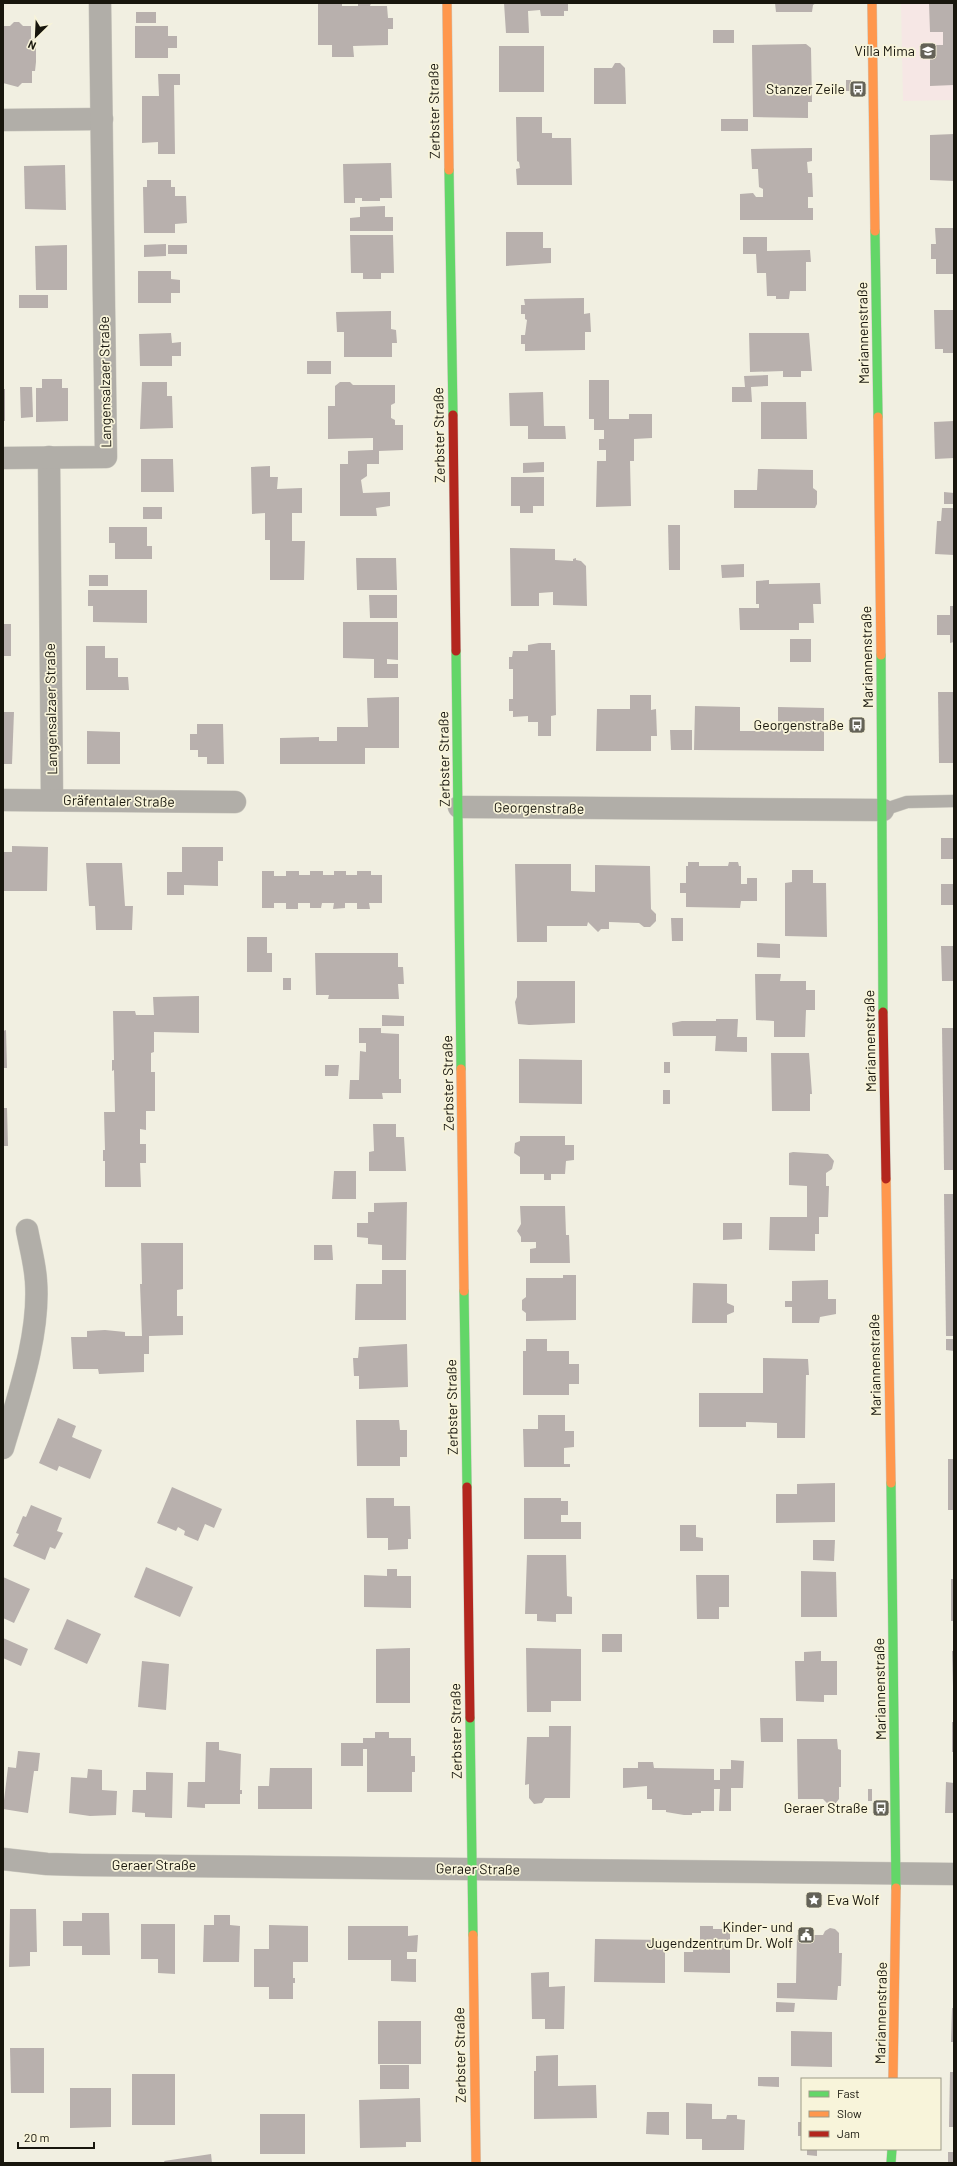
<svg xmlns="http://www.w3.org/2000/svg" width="957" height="2166" viewBox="0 0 957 2166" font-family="Barlow,sans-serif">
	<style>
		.education { fill: #f6e7e5 }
		.building { fill: #b8b0ad }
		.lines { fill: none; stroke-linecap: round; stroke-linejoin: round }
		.lane-casing { stroke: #cdcbc1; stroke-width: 13 }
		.street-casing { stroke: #cdcbc1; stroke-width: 23 }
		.fast-casing { stroke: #cdcbc1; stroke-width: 10 }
		.slow-casing { stroke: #cdcbc1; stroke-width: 10 }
		.jam-casing { stroke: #cdcbc1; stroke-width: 10 }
		.lane { stroke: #b1aea8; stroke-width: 12 }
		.street { stroke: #b1aea8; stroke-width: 22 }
		.fast { stroke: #63d668; stroke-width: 9 }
		.slow { stroke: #ff974d; stroke-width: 9 }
		.jam { stroke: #b3261e; stroke-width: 9 }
		.labels { text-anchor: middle; stroke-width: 3.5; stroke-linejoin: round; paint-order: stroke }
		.poi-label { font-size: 14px; fill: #18160d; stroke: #f8f4da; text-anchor: end }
		.street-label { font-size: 14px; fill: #18160d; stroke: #f8f4da }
	</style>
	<rect width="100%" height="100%" fill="#f1efe1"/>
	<!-- education -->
	<path class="education" d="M901 3H954V100L903 101Z"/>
	<!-- building -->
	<g class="building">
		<path d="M318 3H342V6H358V3H371L370 6H387L388 18H393V29H388V45L353 46 354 57H332V45H318Z"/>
		<path d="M504 3H568V11H564V16H541L540 10 528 11 529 33H506Z"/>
		<path d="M775 3H816L813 5 812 12H776Z"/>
		<path d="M929 3H954V85L930 86V45H943V32H930Z"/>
		<rect x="136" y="12" width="20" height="11"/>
		<path d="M14 22H19L23 26H31V39H35L36 46V62L35 71H32V83H22L18 87 3 83V26H10Z"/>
		<path d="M135 26H168V36H177V48H168V58H135Z"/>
		<rect x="713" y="30" width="21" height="13"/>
		<path d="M806 44 811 48 812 102H808V118L753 117 752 45Z"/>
		<rect x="499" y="46" width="45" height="46"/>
		<path d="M615 63H620L625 68 626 104H594V68H612Z"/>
		<path d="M158 74H180V85H174L175 154H158V142L142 143V96H159Z"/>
		<rect x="846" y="80" width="5" height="11"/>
		<path d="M516 117H542V133H552V138H571L572 185H517L516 169 520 168 519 162 517 161Z"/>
		<rect x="721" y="119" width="27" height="12"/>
		<path d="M954 134V181L930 180V135Z"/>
		<path d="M812 148V161L807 162 808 173H812L813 197H808V208H813V220H740V194L753 193 756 197H763V189L759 187 758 169H752L751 149Z"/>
		<path d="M391 163 392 198H380V201H362V198H355V203H344L343 164Z"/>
		<path d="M65 165 66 210 25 209 24 166Z"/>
		<path d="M147 180H171V187H175V196H186L187 223 175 224V233H144L143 187H147Z"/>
		<path d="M385 206V217H393V231H350V218L360 217V207Z"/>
		<path d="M935 228H954V274H936V259H931V244H936Z"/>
		<path d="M506 232H543V248H551V263L506 266Z"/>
		<path d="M350 235H393L394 273H381V279H363V273H351Z"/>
		<path d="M743 237H767V251L810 250 811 262H806V291H790L789 299H776V296H767L766 273H757L756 254H743Z"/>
		<path d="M166 244V256L144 257V245Z"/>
		<path d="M67 245V290H36L35 246Z"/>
		<rect x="168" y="245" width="19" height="9"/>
		<path d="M138 271H171V279L180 280V293H171V303H138Z"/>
		<rect x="19" y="295" width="29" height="13"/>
		<path d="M584 298V314L590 313 591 332H585V350L525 351V344H521V335H525L527 320 525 319V314H521V305H525L524 299Z"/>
		<path d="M934 310H954V353H943V349H935Z"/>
		<path d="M391 311V329L396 330 397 343H392V357H344V332H337L336 312Z"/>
		<path d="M171 333 172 343 181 342V356H172V366H140L139 334Z"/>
		<path d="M749 333H809L812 371H801V377H783V371L750 372Z"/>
		<rect x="307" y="361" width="24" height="13"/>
		<path d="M768 375V386L751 387 752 402H732V387H745L744 376Z"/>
		<path d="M42 379H62V388H68V421L36 422V388H42Z"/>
		<path d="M589 380H609V419H629V414H652V438L634 439V461H630L631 506 596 507 597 461H606V450H599V439H604V430H594V419H589Z"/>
		<path d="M142 382H167V396H172L173 428 140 429Z"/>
		<path d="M340 382H350L353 385H395V403L391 405V418L395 420V425H403V450L379 451V464H367V476L361 480 363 493 390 492V506L376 508 377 516H340V464H348V451L373 450V438L328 439V406H335V386Z"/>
		<path d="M20 387H32L33 417 21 418Z"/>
		<rect x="3" y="389" width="2" height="32"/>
		<path d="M543 392 544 426H565L566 439H528V426H510L509 393Z"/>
		<path d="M761 402H806L807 439H761Z"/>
		<path d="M954 421V458L935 459 934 422Z"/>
		<path d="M141 459H173L174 492H141Z"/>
		<path d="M544 462V472L523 473V463Z"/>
		<path d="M270 466V477H278L277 489 302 488V513H292V541H305L304 580H270V540H265V513L252 514 251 467Z"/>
		<path d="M758 469 813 470V488L817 491V504L815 508H734V490H757Z"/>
		<path d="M511 477H544V506H533V513H520V506H511Z"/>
		<path d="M944 492 954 493V504H944Z"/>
		<rect x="143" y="507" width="19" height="12"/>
		<path d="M942 508H954V555L935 554 937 521H941Z"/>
		<path d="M668 525H680V570H669Z"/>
		<path d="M109 527H147V546H152V559H115V543H109Z"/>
		<path d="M510 548 555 549V560L573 561V559L576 558V560L581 561 586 566 587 606 553 605V592L539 593V606H511Z"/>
		<path d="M356 558H396L397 590H357Z"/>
		<path d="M744 564V577L722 578 721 565Z"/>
		<rect x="89" y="575" width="19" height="11"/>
		<path d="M769 580V584L820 583 821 604H813L814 623H799V630H740L739 608H759V604H756V581Z"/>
		<path d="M88 590H147V623L93 622V606H88Z"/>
		<path d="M369 595H397V618H370Z"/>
		<path d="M950 606H954V642L950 643V635H937V615H950Z"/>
		<path d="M343 622H398V660L387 659V664H398V678H374V659L343 658Z"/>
		<rect x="3" y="624" width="8" height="32"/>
		<rect x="790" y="639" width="21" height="23"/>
		<path d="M539 643H551V650H555L556 715 551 716V736H538V722H528V716L513 717V711H509V699H513V669H509V657H512L513 651H528V645Z"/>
		<path d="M86 646H105V658H118V677H128L129 690H86Z"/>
		<path d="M938 692H954V763H939Z"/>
		<path d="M630 695H651V710L656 709 657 736H651V751H596L597 709H630Z"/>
		<path d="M399 697V748H365V764H280V738L319 737V741H337V727H368L367 698Z"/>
		<path d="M695 706 740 707V731H778V707L824 708V751L694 750Z"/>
		<path d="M3 712H14L12 764H3Z"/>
		<path d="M197 724H223L224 764H207V757H198V750H190V734H197Z"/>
		<path d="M670 730H692V750H671Z"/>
		<path d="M87 731 120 732V764H87Z"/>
		<rect x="941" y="838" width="13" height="21"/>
		<path d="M12 846 48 847 47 891H3V852H12Z"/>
		<path d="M182 847H223V861H218V886L184 885V895H167V872H182Z"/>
		<path d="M688 862H699V866H728L729 862H738L739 866H741V884H747V878H757V901H741L740 908 686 907V893H680V883H686V866H688Z"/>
		<path d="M86 863H122L125 906H133L132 930H96L95 906H89Z"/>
		<path d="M515 864H571V891L595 892V865L650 866 651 909 656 914V921L650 927H644L639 923 609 922V929H601L598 932 588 922 587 926H547V942H517Z"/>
		<path d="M792 870H813V883H826L827 937 785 936V883L792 882Z"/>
		<path d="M262 871H274V876H286V871H299V875H310V871H323V875H334V871H346V875H357V871H371V875H382V903H369L370 909H357V903H345V908L333 909 334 903H322L321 908H310V903H298V909H286V903H274V908H262Z"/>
		<rect x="941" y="884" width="13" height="21"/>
		<path d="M671 918H683V941H672Z"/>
		<path d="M247 937H267V953H272V972H247Z"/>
		<path d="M757 943 780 944V958L757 957Z"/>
		<path d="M941 946H954V981H942Z"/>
		<path d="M315 953H398V967H403L404 984H398L399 999H328L329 995H316Z"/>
		<path d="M755 974H781L780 981H806V990H815V1010H806L805 1037H774V1021L756 1020Z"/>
		<rect x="283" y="978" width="8" height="12"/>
		<path d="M517 981H575V1023L529 1025 518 1024 515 1002 517 997Z"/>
		<path d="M199 996V1033L154 1032V1052L151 1053V1072H155V1111H146V1130L140 1129V1144H146V1163H140L141 1187H105V1161H103V1150H105L104 1112H115L114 1070 112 1071V1060H114L113 1011H135L136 1015H154L153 997Z"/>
		<path d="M382 1015 404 1016V1026H382Z"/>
		<path d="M716 1019H738L737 1037H747V1052L715 1051 716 1036H673L672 1023 682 1021H716Z"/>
		<path d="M359 1028H381V1033L399 1034V1079H401V1093H382L383 1099H349L350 1080H359L360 1051 366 1052V1043H359Z"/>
		<path d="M942 1028H954V1170H944Z"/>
		<path d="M6 1030 7 1068H3V1031Z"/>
		<path d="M771 1053H809L812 1094H810V1111H772Z"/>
		<path d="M519 1059 582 1060V1104L519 1103Z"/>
		<rect x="664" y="1062" width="6" height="11"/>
		<path d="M325 1065H339L338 1076H325Z"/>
		<rect x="663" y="1090" width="7" height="14"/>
		<path d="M3 1108H7L8 1146H3Z"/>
		<path d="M373 1124H396V1137H404L406 1171H369V1152L374 1151Z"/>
		<path d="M520 1136H565V1145H574V1160L566 1161 565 1174H551V1180H544V1174H520V1157L514 1153 515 1143 520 1141Z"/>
		<path d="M793 1152 828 1154 834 1161 832 1169 826 1173V1186H829L828 1217H819V1234H815V1251L769 1250 770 1217H807V1186L789 1185V1153Z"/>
		<path d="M334 1171H356V1199H332Z"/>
		<path d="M944 1194H954V1336H946Z"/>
		<path d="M407 1202 406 1260H382V1245L368 1244V1238L357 1237V1223H368V1212H374V1203Z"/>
		<path d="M520 1206H565L566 1235H569L570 1263H530V1249L536 1248V1242H521V1237L517 1231 521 1224Z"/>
		<path d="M723 1223H742V1239L723 1240Z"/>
		<path d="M141 1243H183V1289L177 1290V1316H183V1335L149 1336V1354H144V1372L99 1374 98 1369H73L71 1337H87V1331L105 1330 125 1332V1336H142L140 1284H142Z"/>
		<path d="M314 1245H332L333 1260H314Z"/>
		<path d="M382 1270H406V1320H355L356 1284H382Z"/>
		<path d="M563 1275H576V1320L526 1321V1313L522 1310V1300L526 1297V1278H563Z"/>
		<path d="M828 1280V1299H836V1314L820 1317 819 1323H792V1307H785V1301H792V1281Z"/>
		<path d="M693 1283 727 1284V1303L734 1306V1312L727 1315V1323H692Z"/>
		<path d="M526 1339H547V1351H569V1364H579V1384H569V1395H523V1351H526Z"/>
		<path d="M946 1339H954V1351L946 1350Z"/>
		<path d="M407 1344 408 1387 359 1389V1376H354L353 1358H358L359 1347Z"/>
		<path d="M763 1358 808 1359 809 1375H806L805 1438H777V1423L746 1422V1427H699V1393H763Z"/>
		<path d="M538 1415H565V1431H574V1447L564 1448V1464H570V1467H524L523 1429H538Z"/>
		<path d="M58 1418 76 1426 72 1437 102 1450 90 1479 59 1466 57 1471 39 1463Z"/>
		<path d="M356 1420H399L400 1430H407V1457H400V1466H357Z"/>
		<rect x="948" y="1459" width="6" height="51"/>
		<path d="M835 1483V1522L776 1523V1494H797V1484Z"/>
		<path d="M172 1487 222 1509 214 1528 205 1524 198 1541 184 1535 185 1531 178 1527 176 1531 157 1523Z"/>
		<path d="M366 1498H394V1506H410L411 1539H408V1549L388 1550V1538H367Z"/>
		<path d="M524 1498H561V1501H568V1515H561V1522H581V1539H524Z"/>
		<path d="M31 1505 62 1518 57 1531 63 1533 55 1549 50 1547 45 1560 13 1546 19 1534 16 1533 23 1516 26 1517Z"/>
		<path d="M680 1525H696V1537L703 1538V1551H680Z"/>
		<path d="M813 1540H835L834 1561 813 1560Z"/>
		<path d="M527 1555H566L567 1596 572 1597V1614H556V1622L537 1621V1614H525Z"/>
		<path d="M146 1567 193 1587 180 1617 134 1597Z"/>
		<path d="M387 1569H397V1576H411V1608L364 1607V1575L387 1576Z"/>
		<path d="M801 1571 836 1572 837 1617H801Z"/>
		<path d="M696 1575H729V1607H719V1619H697Z"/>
		<path d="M3 1577 30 1589 14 1623 3 1618Z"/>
		<rect x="951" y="1579" width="3" height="42"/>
		<path d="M67 1619 101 1634 87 1664 54 1649Z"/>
		<rect x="602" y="1634" width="20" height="18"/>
		<path d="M3 1638 28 1649 21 1666 3 1658Z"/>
		<path d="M410 1648V1703H376V1649Z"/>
		<path d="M526 1648 581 1649V1701H551V1712H527Z"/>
		<path d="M821 1651V1661H837V1695H824V1702L796 1701 795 1661H804V1652Z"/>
		<path d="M952 1651H954V1687H953Z"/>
		<path d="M142 1661 169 1664 166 1710 138 1707Z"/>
		<path d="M760 1718H783V1742H761Z"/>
		<rect x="952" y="1722" width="2" height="30"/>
		<path d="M549 1726H571L570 1798H545L542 1803 534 1804 529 1798V1784L525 1785 527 1737H549Z"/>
		<path d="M375 1732H389V1738H411V1756H415V1772H412V1792H367V1749H363V1766H341V1743H363V1738H375Z"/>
		<path d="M797 1739H837L838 1749 841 1750V1787H839V1799L835 1804 829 1805 823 1799H798Z"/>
		<path d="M206 1742H219V1750L241 1754 240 1790H242V1794H240V1804H205V1808L187 1807 188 1782H205Z"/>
		<path d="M18 1751 40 1753 38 1771H34L28 1813 3 1809 8 1767 16 1768Z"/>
		<path d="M731 1760 744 1761 743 1788H731V1811H719L720 1789H714V1811H701V1813H692V1815H684L666 1812V1810H652V1799H647V1786L623 1788V1768H638V1762H653L654 1768 714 1769V1780H720V1769H731Z"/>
		<path d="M270 1768H312V1809H258V1786H269Z"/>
		<path d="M88 1769 102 1770V1790L117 1791 116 1815 90 1816 69 1813 71 1777 87 1778Z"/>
		<path d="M146 1772 173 1773 172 1818 145 1817V1813L132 1812 133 1790H146Z"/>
		<path d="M946 1782 954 1783V1813H945Z"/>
		<rect x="868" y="1789" width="4" height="12"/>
		<path d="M10 1909H36L37 1952H30V1966L9 1967Z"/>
		<path d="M82 1913H109L110 1955H82V1946H63V1921H82Z"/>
		<path d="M214 1915H230V1925L240 1926 239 1962H203L204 1925H214Z"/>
		<path d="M141 1924H175V1974L158 1973V1959H141Z"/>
		<path d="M269 1925 308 1926V1962H293V1978H295V1983H293V1999H269V1987H254V1949H269Z"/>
		<path d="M348 1926H408V1936L418 1935 417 1952H407V1959H416V1982L391 1981V1960H348Z"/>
		<path d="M700 1926H713V1929H730V1973L684 1972V1952H693L694 1940H700Z"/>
		<path d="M830 1928 835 1929 839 1933V1953H842L841 1986H838L837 2000 777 1998V1983H796L797 1935H823L825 1931Z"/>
		<path d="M595 1939 665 1940V1983L594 1982Z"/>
		<path d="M549 1972V1987L565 1986 564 2029H545V2019H532L531 1973Z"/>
		<path d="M776 2002 795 2003 794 2012H776Z"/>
		<path d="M952 2008H954V2042H951Z"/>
		<rect x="378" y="2021" width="43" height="43"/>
		<path d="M791 2031 832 2032V2067L791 2066Z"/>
		<path d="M10 2048H44V2093H11Z"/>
		<path d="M558 2055V2086L596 2085 597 2118 534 2119V2071H536V2056Z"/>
		<rect x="380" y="2065" width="29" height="24"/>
		<path d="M950 2072H954V2127H949Z"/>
		<rect x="132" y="2074" width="43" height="51"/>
		<path d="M758 2077H779V2087L758 2086Z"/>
		<path d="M70 2088H111V2127L70 2128Z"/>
		<path d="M420 2098 421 2142H406V2147L360 2148 359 2100Z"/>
		<path d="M686 2103 712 2104V2119H726L727 2115H737V2119L745 2120 744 2150H702V2139H686Z"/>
		<path d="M647 2112H669V2135L646 2134Z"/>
		<rect x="260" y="2114" width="45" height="40"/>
		<rect x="798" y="2122" width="4" height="14"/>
		<path d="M807 2149H817V2156L807 2155Z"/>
		<rect x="948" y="2152" width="6" height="11"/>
		<path d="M211 2154 212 2163H165L164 2161Z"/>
	</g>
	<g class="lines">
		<!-- lane casing -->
		<g class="lane-casing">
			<path id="lane" d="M883 810 907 802 954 801"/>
		</g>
		<!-- street casing -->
		<g class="street-casing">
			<g id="street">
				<path d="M3 120 102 119"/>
				<path d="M49 457 52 800"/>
				<path d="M3 458 106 457 100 3"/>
				<path d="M3 800 235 802"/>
				<path d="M459 807 883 810"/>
				<path d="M3 1448C18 1397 40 1335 36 1281 35 1264 30 1246 27 1230"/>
				<path d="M3 1859 47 1864 82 1865 954 1874"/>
			</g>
		</g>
		<!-- fast casing -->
		<g class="fast-casing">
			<g id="fast">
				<path d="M449 170 453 415"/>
				<path d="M875 231 878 417"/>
				<path d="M456 651 461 1069"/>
				<path d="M881 655 883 1012"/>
				<path d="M464 1291 467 1487"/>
				<path d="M891 1483 896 1888"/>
				<path d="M470 1718 473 1935"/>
				<path d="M891 2163 892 2149"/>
			</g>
		</g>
		<!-- slow casing -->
		<g class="slow-casing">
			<g id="slow">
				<path d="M447 3 449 170"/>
				<path d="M872 3 875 231"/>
				<path d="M878 417 881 655"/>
				<path d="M461 1069 464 1291"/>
				<path d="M886 1179 891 1483"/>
				<path d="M473 1935 476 2163"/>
				<path d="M893 2079 896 1888"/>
			</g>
		</g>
		<!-- jam casing -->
		<g class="jam-casing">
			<g id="jam">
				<path d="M453 415 456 651"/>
				<path d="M883 1012 886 1179"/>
				<path d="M467 1487 470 1718"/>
			</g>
		</g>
		<!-- lane -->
		<use href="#lane" class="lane"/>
		<!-- street -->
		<use href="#street" class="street"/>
		<!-- fast -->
		<use href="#fast" class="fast"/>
		<!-- slow -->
		<use href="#slow" class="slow"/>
		<!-- jam -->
		<use href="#jam" class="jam"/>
	</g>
	<!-- icons -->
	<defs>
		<g id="school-square" transform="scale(0.9)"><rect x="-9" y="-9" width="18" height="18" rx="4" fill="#646257" stroke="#f8f4da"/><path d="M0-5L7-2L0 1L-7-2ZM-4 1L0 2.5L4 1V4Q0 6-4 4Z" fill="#fff"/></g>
		<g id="bus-square" transform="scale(0.9)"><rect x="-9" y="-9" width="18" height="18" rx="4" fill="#646257" stroke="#f8f4da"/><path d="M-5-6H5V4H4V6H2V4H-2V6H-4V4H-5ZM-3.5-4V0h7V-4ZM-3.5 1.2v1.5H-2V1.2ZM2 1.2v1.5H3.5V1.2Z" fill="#fff"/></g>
		<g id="sight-square" transform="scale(0.9)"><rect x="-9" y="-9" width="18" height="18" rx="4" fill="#646257" stroke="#f8f4da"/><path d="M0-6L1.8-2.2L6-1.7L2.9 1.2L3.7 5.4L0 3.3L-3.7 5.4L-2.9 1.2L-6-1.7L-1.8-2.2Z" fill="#fff"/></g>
		<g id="civic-square" transform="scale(0.9)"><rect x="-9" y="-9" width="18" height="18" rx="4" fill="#646257" stroke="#f8f4da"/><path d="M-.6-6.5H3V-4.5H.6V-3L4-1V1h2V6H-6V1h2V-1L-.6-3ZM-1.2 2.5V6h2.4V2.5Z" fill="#fff"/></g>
	</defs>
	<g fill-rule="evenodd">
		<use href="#school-square" x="928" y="51"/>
		<use href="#bus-square" x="858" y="89"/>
		<use href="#bus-square" x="857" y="725"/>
		<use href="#bus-square" x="881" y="1808"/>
		<use href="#sight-square" x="814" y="1900"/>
		<use href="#civic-square" x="806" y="1935"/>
	</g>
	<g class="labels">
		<!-- poi labels -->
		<g class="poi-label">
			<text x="915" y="56">Villa Mima</text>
			<text x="845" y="94">Stanzer Zeile</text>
			<text x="844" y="730">Georgenstraße</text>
			<text x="868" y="1813">Geraer Straße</text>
			<text x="827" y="1905" text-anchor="start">Eva Wolf</text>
			<text x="793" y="1932">Kinder- und<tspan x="793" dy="16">Jugendzentrum Dr. Wolf</tspan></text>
		</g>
		<!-- street labels -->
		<g class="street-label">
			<text transform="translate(434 111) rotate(-91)" y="5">Zerbster Straße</text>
			<text transform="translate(863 333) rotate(-91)" y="5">Mariannenstraße</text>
			<text transform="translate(105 382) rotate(-91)" y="5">Langensalzaer Straße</text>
			<text transform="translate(439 435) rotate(-91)" y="5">Zerbster Straße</text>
			<text transform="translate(867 657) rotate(-91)" y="5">Mariannenstraße</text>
			<text transform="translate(51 709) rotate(-91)" y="5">Langensalzaer Straße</text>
			<text transform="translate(444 759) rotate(-91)" y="5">Zerbster Straße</text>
			<text transform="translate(119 801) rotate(1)" y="5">Gräfentaler Straße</text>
			<text transform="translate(539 808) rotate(1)" y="5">Georgenstraße</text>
			<text transform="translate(870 1041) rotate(-91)" y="5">Mariannenstraße</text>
			<text transform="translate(448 1083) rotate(-91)" y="5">Zerbster Straße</text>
			<text transform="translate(875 1365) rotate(-91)" y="5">Mariannenstraße</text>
			<text transform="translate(452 1407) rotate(-91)" y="5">Zerbster Straße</text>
			<text transform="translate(880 1689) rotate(-91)" y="5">Mariannenstraße</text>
			<text transform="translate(456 1731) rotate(-91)" y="5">Zerbster Straße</text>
			<text x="154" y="1870">Geraer Straße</text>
			<text transform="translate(478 1869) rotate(1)" y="5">Geraer Straße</text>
			<text transform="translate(881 2013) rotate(-89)" y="5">Mariannenstraße</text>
			<text transform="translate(460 2055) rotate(-91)" y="5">Zerbster Straße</text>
		</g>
	</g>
	<!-- border -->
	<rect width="957" height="2166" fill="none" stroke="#18160d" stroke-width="8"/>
	<!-- legend -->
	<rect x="801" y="2078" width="140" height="72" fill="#f8f4da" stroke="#9e9b88"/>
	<rect x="809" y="2091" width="20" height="6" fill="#63d668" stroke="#9e9b88"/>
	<text x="837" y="2098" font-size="12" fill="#18160d">Fast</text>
	<rect x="809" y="2111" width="20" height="6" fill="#ff974d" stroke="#9e9b88"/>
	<text x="837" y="2118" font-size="12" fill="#18160d">Slow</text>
	<rect x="809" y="2131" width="20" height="6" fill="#b3261e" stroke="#9e9b88"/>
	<text x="837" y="2138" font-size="12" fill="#18160d">Jam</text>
	<!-- north arrow -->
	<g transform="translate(36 36) rotate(204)" stroke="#f8f4da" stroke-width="3" paint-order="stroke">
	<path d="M0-3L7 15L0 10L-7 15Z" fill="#18160d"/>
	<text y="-6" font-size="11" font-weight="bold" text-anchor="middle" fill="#18160d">N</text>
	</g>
	<!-- scale -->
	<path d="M18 2142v6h76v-6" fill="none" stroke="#18160d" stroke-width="2"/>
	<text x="24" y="2142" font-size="12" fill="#18160d" stroke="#f8f4da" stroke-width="3" paint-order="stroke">20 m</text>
</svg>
